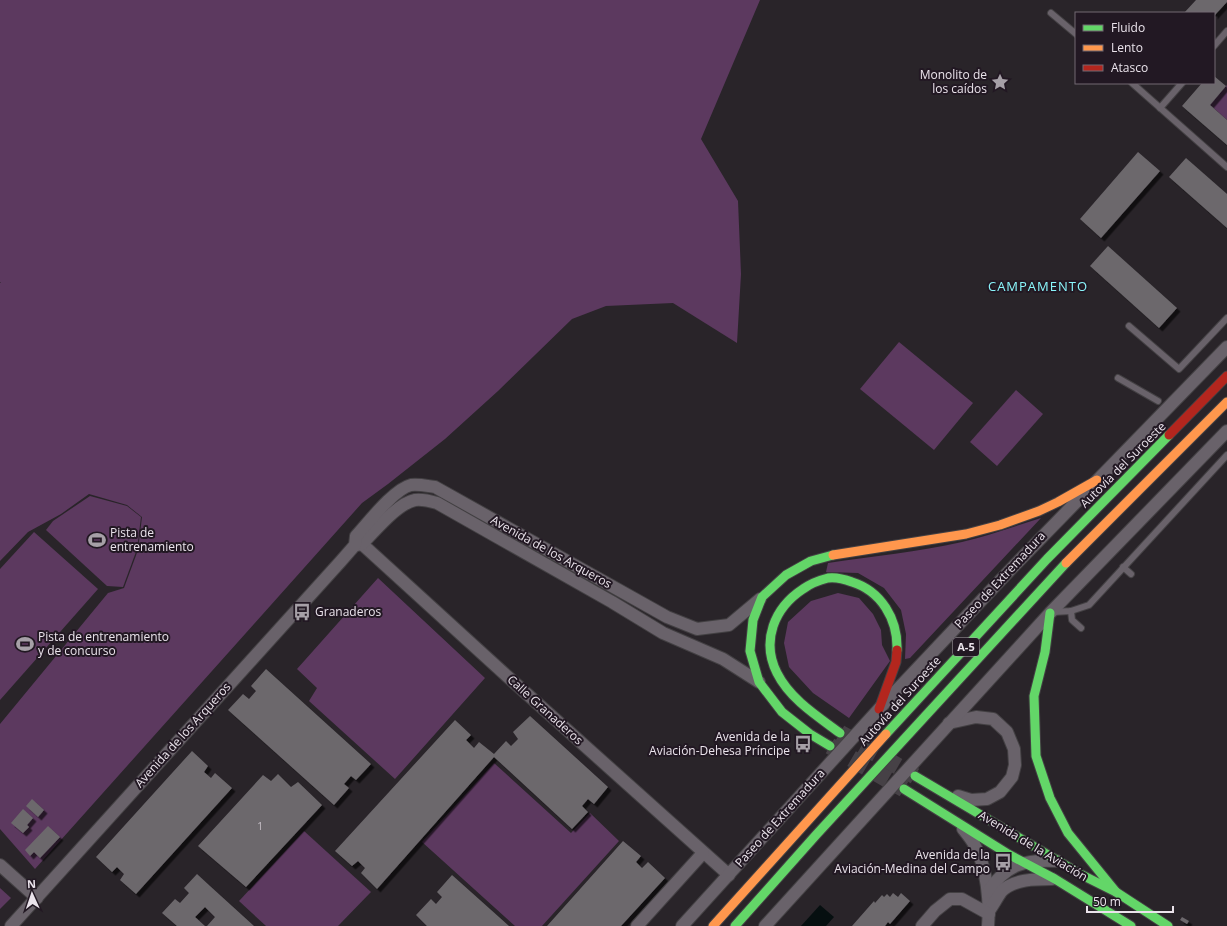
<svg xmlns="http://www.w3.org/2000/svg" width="1227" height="926" viewBox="0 0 1227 926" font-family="'Open Sans',sans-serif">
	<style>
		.green { fill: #5c395f }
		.water { fill: #060f10 }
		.building { fill: #6c686c; filter: url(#shadow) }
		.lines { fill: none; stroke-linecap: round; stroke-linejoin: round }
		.secondary-tunnel { stroke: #464146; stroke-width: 17; stroke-dasharray: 17 8; stroke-linecap: butt }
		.lane-casing { stroke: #434043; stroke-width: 8 }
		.street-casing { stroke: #434043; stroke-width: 14 }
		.fast-casing { stroke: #434043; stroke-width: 11 }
		.slow-casing { stroke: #434043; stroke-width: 11 }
		.jam-casing { stroke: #434043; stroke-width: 11 }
		.lane { stroke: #69626a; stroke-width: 6 }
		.street { stroke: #69626a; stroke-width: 12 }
		.fast { stroke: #63d668; stroke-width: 9 }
		.slow { stroke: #ff974d; stroke-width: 9 }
		.jam { stroke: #b3261e; stroke-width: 9 }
		.labels { text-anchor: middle; stroke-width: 4; stroke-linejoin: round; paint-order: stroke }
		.number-label { font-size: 10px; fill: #cac4cb }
		.shield { fill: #221823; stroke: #aea6af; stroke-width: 1 }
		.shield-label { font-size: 11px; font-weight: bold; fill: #eae3eb }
		.poi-label { font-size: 12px; fill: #eae3eb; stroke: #221823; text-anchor: end }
		.street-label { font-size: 12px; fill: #eae3eb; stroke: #221823 }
		.neighbourhood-label { font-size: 13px; letter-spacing: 1px; fill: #8af6fb; stroke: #221823 }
	</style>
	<defs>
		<filter id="shadow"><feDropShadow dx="3.5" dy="3.5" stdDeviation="0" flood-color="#0009"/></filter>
	</defs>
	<rect width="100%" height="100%" fill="#292429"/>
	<!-- green -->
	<g class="green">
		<path d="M0 0H760L701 139 738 201 741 274 737 343 673 303 606 306 572 319 498 391 445 439 388 484 362 503 35 869 0 829V724L108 593 124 588 138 550 142 517 127 505 89 494 61 514 28 532 0 561V283H1L0 282Z"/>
		<path d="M1227 85V120L1210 105Z"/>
		<path d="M899 342 973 403 934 450 860 389Z"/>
		<path d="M1016 390 1043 414 997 466 970 442Z"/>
		<path d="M90 496 127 506 141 517 137 549 123 587 107 586 46 530 53 521Z"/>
		<path d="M1041 518 910 658 905 659 906 634 901 610 884 588 858 573 826 572 828 563C873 556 918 552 962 542 988 536 1015 526 1041 518Z"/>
		<path d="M34 532 98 589 0 700V569Z"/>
		<path d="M378 578 485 678 395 779 309 701 317 688 297 669Z"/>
		<path d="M838 593 859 598 873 614 881 630 882 645 890 661 849 718 813 693 789 667 784 643 788 622 811 601Z"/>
		<path d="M494 763 571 833 590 813 619 841 542 926H515L422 842Z"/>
		<path d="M304 831 371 892 338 926H266L239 901Z"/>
		<path d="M0 888 11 898 0 909Z"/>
	</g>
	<!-- water -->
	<path class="water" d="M820 905 834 917 826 926H801Z"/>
	<!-- building -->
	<g class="building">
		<path d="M1196 0H1227V2L1214 16V13H1184Z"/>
		<path d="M1214 76 1226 86 1210 105 1227 120V145L1182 106 1202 83H1214Z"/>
		<path d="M1138 152 1160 171 1101 238 1080 219Z"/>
		<path d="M1186 158 1227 194V228L1169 177Z"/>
		<path d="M1108 246 1177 308 1159 328 1090 266Z"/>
		<path d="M266 669 371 764 356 780 351 776 344 784 349 788 334 805 228 710 243 694 249 699 256 691 251 686Z"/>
		<path d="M530 716 608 787 594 804 588 799 582 806 588 812 572 829 494 757 377 889 361 873 365 868 358 861 352 866 335 851 455 720 471 735 466 740 474 748 479 742 494 754 506 741 511 746 518 739 513 732Z"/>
		<path d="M192 751 208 766 204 772 211 778 215 773 232 788 136 894 120 880 124 874 117 867 112 872 96 857Z"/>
		<path d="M278 774 291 787 298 782 322 805 246 887 198 846 263 775 271 781Z"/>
		<path d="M32 799 44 810 38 817 26 806Z"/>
		<path d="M23 809 33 818 27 825 29 827 23 833 11 823Z"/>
		<path d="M48 826 60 837 40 858 34 852 30 856 25 850Z"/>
		<path d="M623 841 641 856 636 862 642 868 648 862 665 878 621 926H547Z"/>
		<path d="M197 874 210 886 254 926H207L215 917 205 907 195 917 205 926H177L162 913 175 899 180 903 189 893 184 888Z"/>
		<path d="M452 875 509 926H427L416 915 431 899 436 904 442 897 437 892Z"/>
		<path d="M893 893 898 897 901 893 910 901 890 924 888 922 885 926H852L874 901 875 903 882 895 884 897 887 894 890 897Z"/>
		<path d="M1182 917 1189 921 1187 924 1180 920Z"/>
	</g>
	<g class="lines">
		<!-- secondary-tunnel -->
		<g class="secondary-tunnel">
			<path d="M840 733 915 776"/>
			<path d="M830 746 904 789"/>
		</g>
		<!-- lane casing -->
		<g class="lane-casing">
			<g id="lane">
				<path d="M1051 13 1076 34"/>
				<path d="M1214 46 1227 31"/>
				<path d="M1132 83 1227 167"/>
				<path d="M1160 108 1182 83"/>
				<path d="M1129 326 1179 369 1227 318"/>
				<path d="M1118 378 1158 401"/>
				<path d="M1123 567 1131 574"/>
				<path d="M1071 611 1072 620 1081 628"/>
				<path d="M1053 612 1071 611 1089 605 1227 455"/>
			</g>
		</g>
		<!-- street casing -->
		<g class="street-casing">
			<g id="street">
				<path d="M362 544 508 677 729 875"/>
				<path d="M356 545 362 544C375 531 398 503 415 500 423 499 430 501 437 503L612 602 663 633 723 659 759 682"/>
				<path d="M949 723 976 717 993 719 1007 732 1014 749 1015 765 1012 777 1000 792 987 799 971 800 958 796"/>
				<path d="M963 829C967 834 972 840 975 846 987 868 990 902 988 926"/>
				<path d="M0 865 37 898"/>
				<path d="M988 892C1006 864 1026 859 1057 861"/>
				<path d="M989 911C993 905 997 898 1001 892 1013 879 1036 879 1052 879"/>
				<path d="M11 926 341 561 355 545 356 536C368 523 394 489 411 485 419 484 427 486 435 487L667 617 697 629 729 625 760 599"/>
				<path d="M637 926 703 853"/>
				<path d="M682 926 879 709 1011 569 1227 347"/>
				<path d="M765 926 1050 613 1227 431"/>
				<path d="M922 926 935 911 950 899H962L989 914"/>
			</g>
		</g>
		<!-- fast casing -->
		<g class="fast-casing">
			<g id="fast">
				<path d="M1050 613 1045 652 1034 696 1036 756 1050 798 1068 833 1116 892"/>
				<path d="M840 733C817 716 790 699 777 673 761 641 774 608 803 589 810 584 820 580 828 578 836 577 844 579 852 582 881 591 898 619 897 650"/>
				<path d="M886 734 1047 559 1169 435"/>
				<path d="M830 746 810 734 782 712 759 682 750 651 753 620 762 597 786 575 811 561 833 555"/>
				<path d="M915 776 1082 875 1116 892 1168 926"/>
				<path d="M904 789 1008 854 1055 879 1131 926"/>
				<path d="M735 926 816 835 1066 563"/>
			</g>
		</g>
		<!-- slow casing -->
		<g class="slow-casing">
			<g id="slow">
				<path d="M833 555 966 534 1000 525 1039 511 1058 502 1097 480"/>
				<path d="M1066 563 1227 402"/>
				<path d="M713 926 886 734"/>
			</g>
		</g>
		<!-- jam casing -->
		<g class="jam-casing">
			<g id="jam">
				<path d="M1169 435 1227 376"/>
				<path d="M879 709 896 662 897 650"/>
			</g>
		</g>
		<!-- lane -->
		<use href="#lane" class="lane"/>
		<!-- street -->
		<use href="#street" class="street"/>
		<!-- fast -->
		<use href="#fast" class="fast"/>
		<!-- slow -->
		<use href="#slow" class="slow"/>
		<!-- jam -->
		<use href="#jam" class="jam"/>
	</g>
	<!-- icons -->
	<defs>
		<g id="sight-bare" transform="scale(1.38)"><path d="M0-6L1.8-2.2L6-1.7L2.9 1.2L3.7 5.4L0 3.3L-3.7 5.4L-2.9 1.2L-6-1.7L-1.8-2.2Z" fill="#a6a0a7" stroke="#221823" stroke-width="2.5" paint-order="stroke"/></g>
		<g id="stadium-bare" transform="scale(1.38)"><path d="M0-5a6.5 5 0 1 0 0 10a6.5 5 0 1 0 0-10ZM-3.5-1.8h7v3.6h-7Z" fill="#a6a0a7" stroke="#221823" stroke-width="2.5" paint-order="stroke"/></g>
		<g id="bus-bare" transform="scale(1.38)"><path d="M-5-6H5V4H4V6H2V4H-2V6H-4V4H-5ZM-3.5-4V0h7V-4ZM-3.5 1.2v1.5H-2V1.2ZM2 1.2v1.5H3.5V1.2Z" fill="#a6a0a7" stroke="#221823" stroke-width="2.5" paint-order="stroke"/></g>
	</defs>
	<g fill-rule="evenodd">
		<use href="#sight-bare" x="1000" y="82"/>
		<use href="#stadium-bare" x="97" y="540"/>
		<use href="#bus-bare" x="302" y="612"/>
		<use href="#stadium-bare" x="25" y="644"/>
		<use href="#bus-bare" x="803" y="744"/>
		<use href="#bus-bare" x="1003" y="862"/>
	</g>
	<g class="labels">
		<!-- number labels -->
		<g class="number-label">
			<text x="260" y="830">1</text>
		</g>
		<!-- shield labels -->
		<rect class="shield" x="953" y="638" width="26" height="18" rx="3"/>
		<g class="shield-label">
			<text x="966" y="651">A-5</text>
		</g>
		<!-- poi labels -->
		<g class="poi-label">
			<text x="987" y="79">Monolito de<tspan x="987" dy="14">los caídos</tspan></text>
			<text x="110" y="537" text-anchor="start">Pista de<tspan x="110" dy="14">entrenamiento</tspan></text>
			<text x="315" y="616" text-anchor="start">Granaderos</text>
			<text x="38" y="641" text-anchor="start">Pista de entrenamiento<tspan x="38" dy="14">y de concurso</tspan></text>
			<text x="790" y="741">Avenida de la<tspan x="790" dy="14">Aviación-Dehesa Príncipe</tspan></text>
			<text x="990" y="859">Avenida de la<tspan x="990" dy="14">Aviación-Medina del Campo</tspan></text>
		</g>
		<!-- street labels -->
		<g class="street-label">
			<text transform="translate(1123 465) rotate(-45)" y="4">Autovía del Suroeste</text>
			<text transform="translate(551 552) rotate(29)" y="4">Avenida de los Arqueros</text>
			<text transform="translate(1000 580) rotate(-47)" y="4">Paseo de Extremadura</text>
			<text transform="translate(900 701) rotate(-48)" y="4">Autovía del Suroeste</text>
			<text transform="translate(545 710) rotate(42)" y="4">Calle Granaderos</text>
			<text transform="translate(183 735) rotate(-48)" y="4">Avenida de los Arqueros</text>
			<text transform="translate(780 818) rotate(-48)" y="4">Paseo de Extremadura</text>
			<text transform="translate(1033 846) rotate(31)" y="4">Avenida de la Aviación</text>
		</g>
		<!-- neighbourhood labels -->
		<g class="neighbourhood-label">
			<text x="1038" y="291">CAMPAMENTO</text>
		</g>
	</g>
	<!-- legend -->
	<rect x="1075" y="12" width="140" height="72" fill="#221823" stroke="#726973"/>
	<rect x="1083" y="25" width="20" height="6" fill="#63d668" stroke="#726973"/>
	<text x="1111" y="32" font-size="12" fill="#eae3eb">Fluido</text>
	<rect x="1083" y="45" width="20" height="6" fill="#ff974d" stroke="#726973"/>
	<text x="1111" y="52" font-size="12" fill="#eae3eb">Lento</text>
	<rect x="1083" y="65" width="20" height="6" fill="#b3261e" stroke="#726973"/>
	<text x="1111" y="72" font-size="12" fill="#eae3eb">Atasco</text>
	<!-- north arrow -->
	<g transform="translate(32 894) rotate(357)" stroke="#221823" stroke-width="3" paint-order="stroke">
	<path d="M0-3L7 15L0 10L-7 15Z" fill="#eae3eb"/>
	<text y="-6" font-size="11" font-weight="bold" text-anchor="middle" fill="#eae3eb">N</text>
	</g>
	<!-- scale -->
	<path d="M1087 906v6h86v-6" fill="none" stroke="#eae3eb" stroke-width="2"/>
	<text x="1093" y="906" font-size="12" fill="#eae3eb" stroke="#221823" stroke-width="3" paint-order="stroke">50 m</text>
</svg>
